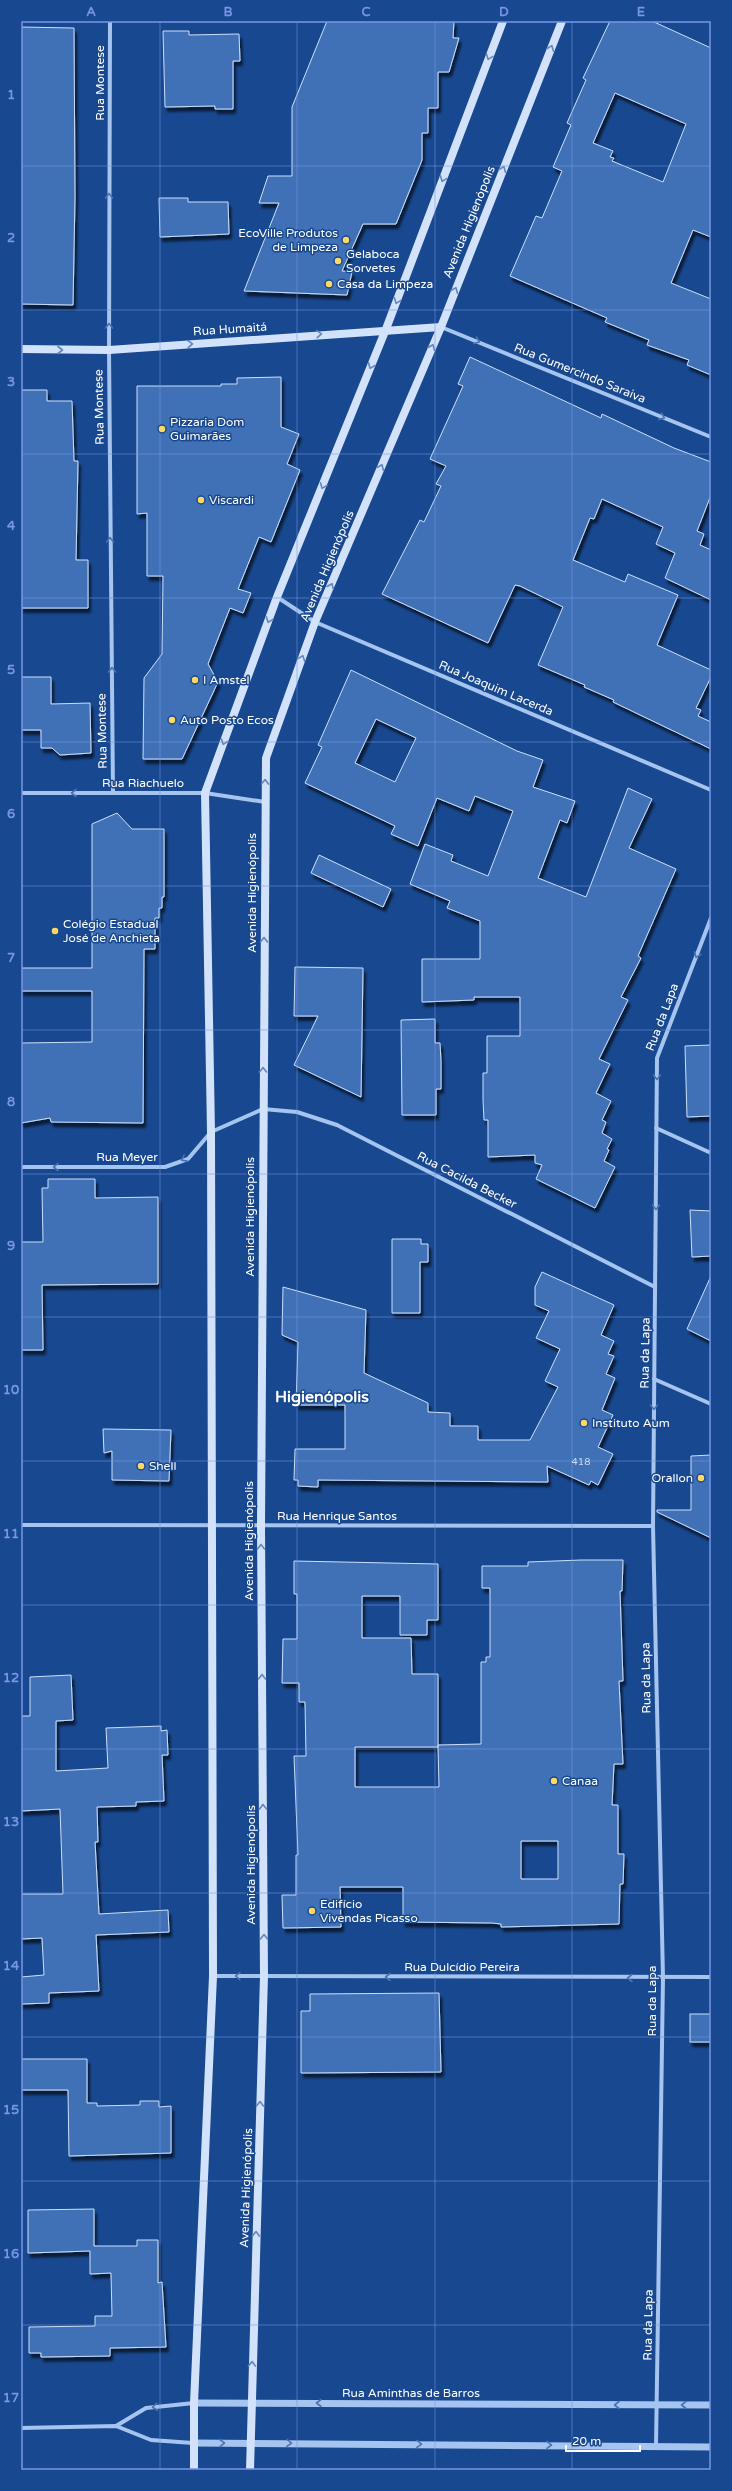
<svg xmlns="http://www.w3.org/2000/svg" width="732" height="2491" viewBox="0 0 732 2491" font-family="'Varela Round',sans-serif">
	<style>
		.building { fill: #4171b7; stroke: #cbdffb; fill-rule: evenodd; filter: url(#shadow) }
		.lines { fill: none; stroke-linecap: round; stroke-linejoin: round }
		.minor { stroke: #a5c4ef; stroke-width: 4 }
		.tertiary { stroke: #a5c4ef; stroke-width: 7 }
		.secondary { stroke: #d2e2fa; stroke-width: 8 }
		.oneway { stroke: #6286ba }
		.oneway2 { stroke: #4973b1 }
		.grid { fill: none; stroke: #7795e8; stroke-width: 1; stroke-opacity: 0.55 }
		.poi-dot { fill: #ffd763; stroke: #18488f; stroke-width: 1.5 }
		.labels { text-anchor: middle; stroke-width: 3; stroke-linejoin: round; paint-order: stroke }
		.number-label { font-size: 10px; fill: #d0dced }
		.street-label { font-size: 12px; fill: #fff; stroke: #18488f }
		.poi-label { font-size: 12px; fill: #fff; stroke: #18488f; text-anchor: start }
		.district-label { font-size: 16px; font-weight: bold; fill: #fff; stroke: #18488f }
		.neatline { fill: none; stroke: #7795e8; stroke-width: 1.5 }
		.grid-label { font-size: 13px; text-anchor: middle; font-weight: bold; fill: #7795e8 }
	</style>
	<defs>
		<filter id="shadow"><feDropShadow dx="2.5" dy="4.5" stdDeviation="1" flood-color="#0009"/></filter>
	</defs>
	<rect width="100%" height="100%" fill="#18488f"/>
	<!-- building -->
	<g class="building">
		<path d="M327 21H454L453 38H459L449 72H438V108H428V133H422V160L396 224H363L342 271 352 272 347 295 244 291 279 203H259L268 176H292V107Z"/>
		<path d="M610 21H652L711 48V237L693 230 671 283 711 299V375L687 365 689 360 647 345 649 340 605 322 607 318 510 276 536 216 542 218 562 171 553 167 571 125 567 123 586 80 583 78ZM615 93 686 124 663 182 612 161 614 158 610 157 613 151 593 143Z"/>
		<path d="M21 27 74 28 75 197 73 305 21 304Z"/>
		<path d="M163 31H189V35L239 34 240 61H233V109H215V106L165 107Z"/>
		<path d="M159 198H188V202H228L229 234 160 237Z"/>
		<path d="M470 357 601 418 602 414 674 448 711 462V495L697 531 704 534 700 545 711 550V600L665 578 675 553 656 544 663 527 602 499 594 519 590 518 573 560 625 582 628 574 678 595 657 645 711 670V677L696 708 701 710 698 716 711 722V749L613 702 614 700 584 687 585 685 538 665 563 607 520 586 515 585 488 643 382 594 420 520 424 522 441 486 436 484 446 466 430 459 463 386 458 384Z"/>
		<path d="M281 377V427L299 434 287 464 300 470 271 542 259 537 238 589 251 593 243 613 230 608 208 664 218 682 182 759H143L144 678 162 654 163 576H147V513L137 514V386H221V384H237V378Z"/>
		<path d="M21 390H47V401H72L74 461H78L76 560H88V608H21Z"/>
		<path d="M351 670 517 751 543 760 533 787 575 801 567 823 560 820 538 878 586 897 628 788 652 799 629 848 676 869 638 956 641 958 621 997 628 1000 599 1059 610 1064 596 1093 611 1101 602 1120 606 1122 602 1133 612 1139 607 1149 609 1150 604 1161 615 1167 595 1208 536 1179 542 1165 535 1163V1155L488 1157V1120H484L483 1100V1073H487V1036H520V997H474V1000L422 1002V959H480V921L447 908 450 901 410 884 425 844 453 855 451 861 488 876 513 811 475 796 469 811 437 798 418 846 391 834 395 826 305 783 322 747 318 745ZM376 719 416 738 395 782 355 763Z"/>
		<path d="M21 677H51V704L90 703 91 753 60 755 52 748H41V730H21Z"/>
		<path d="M117 813 132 829H164V897H162V908H159V918H155V949H144L143 1123 51 1122 50 1118 21 1123V1043L92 1042V991H21V968H92V824Z"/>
		<path d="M319 855 391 889 383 907 311 873Z"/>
		<path d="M295 967 363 968 361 1097 294 1065 318 1016H294Z"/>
		<path d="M435 1019V1043H440L441 1061V1089H436V1115H402L401 1020Z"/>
		<path d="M711 1045V1116L687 1117 685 1046Z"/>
		<path d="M48 1179H95V1198L158 1197V1284L42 1285 43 1350H21V1242H43L42 1188H48Z"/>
		<path d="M690 1210 711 1211V1256L692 1257Z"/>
		<path d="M392 1239H421V1244H428V1262H420V1313H392Z"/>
		<path d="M542 1272 614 1305 601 1335 614 1341 608 1354 614 1356 606 1374 615 1378 602 1410 613 1415 598 1447 613 1454 598 1485 591 1481 589 1485 547 1466 548 1482 318 1480V1487L298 1486V1480H294L295 1449H345V1405H296L298 1342 282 1335 283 1287 366 1310 364 1373 428 1403V1412L450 1413V1426H478V1440H530L558 1387 545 1381 560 1349 536 1338 549 1311 535 1305V1287Z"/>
		<path d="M711 1276V1341L687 1329Z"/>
		<path d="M103 1429 171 1430 169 1481 112 1480V1451L104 1453Z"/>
		<path d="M711 1455V1538L657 1512V1510H691V1456Z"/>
		<path d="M581 1560H623L622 1591H620L623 1681H619L623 1764H614L612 1805H618V1854H624L623 1884H620L619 1924 501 1927V1924L492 1923 403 1922V1887H340L341 1927 283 1928 282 1895H296V1855H298L294 1756H306L305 1702H299V1683H282L283 1639H297V1594H294V1561L438 1564V1620H427V1635H400V1596H362V1638H411L412 1674H438V1745L481 1744V1662H486V1657H490V1588H482V1566H528V1562ZM438 1745 439 1787H355V1747H438ZM521 1841H558V1879H521Z"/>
		<path d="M71 1675 73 1720 56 1721V1771L108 1768 106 1728 161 1726V1731L167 1730 168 1755H162L164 1801 136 1802V1806L97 1807 98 1842H95L99 1914 168 1910 169 1932 96 1935 99 1991 49 1993V2003L21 2004V1977L44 1975 42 1938 21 1939V1894H63L60 1809 21 1811V1716H30V1677Z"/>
		<path d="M439 1993 441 2072 301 2073V2011H310V1994Z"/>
		<rect x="690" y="2014" width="21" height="28"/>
		<path d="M21 2059H87V2103H97V2106L140 2105V2101H159V2107L171 2106V2153L69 2156 68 2090H21Z"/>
		<path d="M94 2209V2246H137V2240H158V2283L162 2282 166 2347 110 2348V2356L41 2357V2353H29V2327L95 2326V2316H112L111 2273 90 2274V2251L28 2253V2210Z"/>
	</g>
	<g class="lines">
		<!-- minor -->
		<g class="minor">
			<path d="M110 21 109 350 113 793"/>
			<path d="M441 327 711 437"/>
			<path d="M277 597 315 622 711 790"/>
			<path d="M21 793H205L265 802"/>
			<path d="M656 1128 711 1153"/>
			<path d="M21 1167H165L188 1159 211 1132 263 1109 297 1112 337 1125 655 1287"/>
			<path d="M654 1379 711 1404"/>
			<path d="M21 1525 653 1526"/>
			<path d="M213 1976 711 1977"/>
			<path d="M116 2426 146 2408 194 2403"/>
			<path d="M21 2428 116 2426 151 2440 193 2443"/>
			<path d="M656 2446 663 1978 653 1526 657 1058 711 918"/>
		</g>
		<!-- tertiary -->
		<g class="tertiary">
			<path d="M194 2403 711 2405"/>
			<path d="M193 2443 711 2447"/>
		</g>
		<!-- secondary -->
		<g class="secondary">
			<path d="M21 349 109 350 441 327"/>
			<path d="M194 2470V2403L213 1976 211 1132 205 793 277 597 386 329 503 21"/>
			<path d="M250 2470 264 1976 261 1527 266 758 315 622 441 327 562 21"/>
		</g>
	</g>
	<!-- one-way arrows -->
	<defs><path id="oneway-chevron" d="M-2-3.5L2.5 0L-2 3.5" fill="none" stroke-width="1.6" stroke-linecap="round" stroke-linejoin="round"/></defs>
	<g class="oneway">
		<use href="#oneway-chevron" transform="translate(551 48) rotate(-68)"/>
		<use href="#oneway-chevron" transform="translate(489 57) rotate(111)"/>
		<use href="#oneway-chevron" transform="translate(503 169) rotate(-68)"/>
		<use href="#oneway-chevron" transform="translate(443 179) rotate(111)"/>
		<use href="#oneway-chevron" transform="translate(455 290) rotate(-68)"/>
		<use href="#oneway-chevron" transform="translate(397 301) rotate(111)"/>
		<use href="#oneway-chevron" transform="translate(319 334) rotate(-4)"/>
		<use href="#oneway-chevron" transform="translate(190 344) rotate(-4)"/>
		<use href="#oneway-chevron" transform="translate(432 347) rotate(-67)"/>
		<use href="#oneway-chevron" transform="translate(60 350)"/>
		<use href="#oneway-chevron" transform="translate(371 366) rotate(112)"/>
		<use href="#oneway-chevron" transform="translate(381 467) rotate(-67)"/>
		<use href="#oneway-chevron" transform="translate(323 486) rotate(112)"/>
		<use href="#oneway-chevron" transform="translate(331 586) rotate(-67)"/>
		<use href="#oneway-chevron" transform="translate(269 620) rotate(110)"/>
		<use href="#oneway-chevron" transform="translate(302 658) rotate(-70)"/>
		<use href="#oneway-chevron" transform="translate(224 742) rotate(110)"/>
		<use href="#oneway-chevron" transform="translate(265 782) rotate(-89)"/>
		<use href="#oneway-chevron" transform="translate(264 940) rotate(-90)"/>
		<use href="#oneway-chevron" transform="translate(263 1070) rotate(-90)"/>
		<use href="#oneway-chevron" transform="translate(261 1547) rotate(-90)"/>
		<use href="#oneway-chevron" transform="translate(262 1677) rotate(-90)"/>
		<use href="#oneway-chevron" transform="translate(263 1807) rotate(-90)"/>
		<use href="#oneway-chevron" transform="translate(264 1937) rotate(-90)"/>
		<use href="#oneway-chevron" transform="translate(260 2104) rotate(-88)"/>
		<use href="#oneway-chevron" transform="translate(256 2234) rotate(-88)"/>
		<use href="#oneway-chevron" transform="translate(252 2364) rotate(-88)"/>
	</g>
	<g class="oneway2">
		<use href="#oneway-chevron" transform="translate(109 196) rotate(-90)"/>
		<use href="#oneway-chevron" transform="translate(109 326) rotate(-90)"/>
		<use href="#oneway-chevron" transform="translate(477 341) rotate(22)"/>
		<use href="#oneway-chevron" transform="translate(662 417) rotate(22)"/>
		<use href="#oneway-chevron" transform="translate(110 540) rotate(-91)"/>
		<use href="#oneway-chevron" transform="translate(112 670) rotate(-91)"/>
		<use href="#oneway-chevron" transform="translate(74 793) rotate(-180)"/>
		<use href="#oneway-chevron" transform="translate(697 955) rotate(111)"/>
		<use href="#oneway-chevron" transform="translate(657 1077) rotate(90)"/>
		<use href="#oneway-chevron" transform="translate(184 1159) rotate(152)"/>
		<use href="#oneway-chevron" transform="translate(56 1167) rotate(-180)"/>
		<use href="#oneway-chevron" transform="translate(656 1207) rotate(90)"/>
		<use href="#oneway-chevron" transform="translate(654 1407) rotate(91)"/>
		<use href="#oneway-chevron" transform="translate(238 1976) rotate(-179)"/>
		<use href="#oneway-chevron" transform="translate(388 1977) rotate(-180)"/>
		<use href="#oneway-chevron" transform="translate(630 1978) rotate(-180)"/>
		<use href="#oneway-chevron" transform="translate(319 2403) rotate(-180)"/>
		<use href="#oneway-chevron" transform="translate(617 2405) rotate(-180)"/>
		<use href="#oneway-chevron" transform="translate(684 2405) rotate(-180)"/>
		<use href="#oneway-chevron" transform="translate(155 2407) rotate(174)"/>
		<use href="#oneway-chevron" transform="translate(222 2443) rotate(-1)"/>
		<use href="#oneway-chevron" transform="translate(289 2443) rotate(1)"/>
		<use href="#oneway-chevron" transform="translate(419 2444) rotate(1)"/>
		<use href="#oneway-chevron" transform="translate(549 2445) rotate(1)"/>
	</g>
	<!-- grid -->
	<path class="grid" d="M160 21V2470M297 21V2470M435 21V2470M572 21V2470M21 166H711M21 310H711M21 454H711M21 598H711M21 742H711M21 886H711M21 1030H711M21 1174H711M21 1317H711M21 1461H711M21 1605H711M21 1749H711M21 1893H711M21 2037H711M21 2181H711M21 2325H711"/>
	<!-- markers -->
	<g class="poi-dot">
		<circle cx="346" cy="240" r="4"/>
		<circle cx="338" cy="261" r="4"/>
		<circle cx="329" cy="284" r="4"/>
		<circle cx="162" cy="429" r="4"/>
		<circle cx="201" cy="500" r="4"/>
		<circle cx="195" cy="680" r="4"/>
		<circle cx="172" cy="720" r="4"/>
		<circle cx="55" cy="931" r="4"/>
		<circle cx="584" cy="1423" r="4"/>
		<circle cx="141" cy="1466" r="4"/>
		<circle cx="701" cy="1478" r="4"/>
		<circle cx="554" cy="1781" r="4"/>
		<circle cx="312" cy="1911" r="4"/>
	</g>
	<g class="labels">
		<!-- number labels -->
		<g class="number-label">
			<text x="581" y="1465">418</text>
		</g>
		<!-- street labels -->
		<g class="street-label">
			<text transform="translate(100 83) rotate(-90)" y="4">Rua Montese</text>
			<text transform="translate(469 222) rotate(-68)" y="4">Avenida Higienópolis</text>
			<text transform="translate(230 329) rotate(-4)" y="4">Rua Humaitá</text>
			<text transform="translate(580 373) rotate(22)" y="4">Rua Gumercindo Saraiva</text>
			<text transform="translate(99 407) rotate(-91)" y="4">Rua Montese</text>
			<text transform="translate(327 566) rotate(-67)" y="4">Avenida Higienópolis</text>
			<text transform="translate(496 688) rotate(23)" y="4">Rua Joaquim Lacerda</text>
			<text transform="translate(102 731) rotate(-91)" y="4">Rua Montese</text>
			<text x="143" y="787">Rua Riachuelo</text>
			<text transform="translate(252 893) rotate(-90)" y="4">Avenida Higienópolis</text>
			<text transform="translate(662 1017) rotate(-69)" y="4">Rua da Lapa</text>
			<text x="127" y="1161">Rua Meyer</text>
			<text transform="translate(467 1180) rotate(27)" y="4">Rua Cacilda Becker</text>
			<text transform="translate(250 1217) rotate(-90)" y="4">Avenida Higienópolis</text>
			<text transform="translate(645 1353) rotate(-89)" y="4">Rua da Lapa</text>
			<text x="337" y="1520">Rua Henrique Santos</text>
			<text transform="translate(249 1541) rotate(-90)" y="4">Avenida Higienópolis</text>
			<text transform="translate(646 1678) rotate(-91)" y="4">Rua da Lapa</text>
			<text transform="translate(251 1865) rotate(-90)" y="4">Avenida Higienópolis</text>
			<text x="462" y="1971">Rua Dulcídio Pereira</text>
			<text transform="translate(652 2001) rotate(-90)" y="4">Rua da Lapa</text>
			<text transform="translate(246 2188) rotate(-88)" y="4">Avenida Higienópolis</text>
			<text transform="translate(648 2325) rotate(-89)" y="4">Rua da Lapa</text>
			<text x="411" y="2397">Rua Aminthas de Barros</text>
		</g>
		<!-- poi labels -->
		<g class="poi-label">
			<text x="338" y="237" text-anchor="end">EcoVille Produtos<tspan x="338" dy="14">de Limpeza</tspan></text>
			<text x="346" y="258">Gelaboca<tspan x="346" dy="14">Sorvetes</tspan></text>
			<text x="337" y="288">Casa da Limpeza</text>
			<text x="170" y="426">Pizzaria Dom<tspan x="170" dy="14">Guimarães</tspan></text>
			<text x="209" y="504">Viscardi</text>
			<text x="203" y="684">I Amstel</text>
			<text x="180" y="724">Auto Posto Ecos</text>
			<text x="63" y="928">Colégio Estadual<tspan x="63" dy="14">José de Anchieta</tspan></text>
			<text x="592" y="1427">Instituto Aum</text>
			<text x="149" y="1470">Shell</text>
			<text x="693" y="1482" text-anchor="end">Orallon</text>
			<text x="562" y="1785">Canaa</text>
			<text x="320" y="1908">Edifício<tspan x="320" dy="14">Vivendas Picasso</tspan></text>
		</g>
		<!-- district labels -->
		<g class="district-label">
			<text x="322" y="1402">Higienópolis</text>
		</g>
	</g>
	<!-- border -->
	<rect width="732" height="2491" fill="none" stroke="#18488f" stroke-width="44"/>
	<!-- scale -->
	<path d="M566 2445v6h74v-6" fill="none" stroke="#ffffff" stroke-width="2"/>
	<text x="572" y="2445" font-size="12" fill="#ffffff" stroke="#18488f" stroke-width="3" paint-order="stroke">20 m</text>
	<rect x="22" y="22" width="688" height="2447" class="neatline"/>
	<g class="grid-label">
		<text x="91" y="16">A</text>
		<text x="228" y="16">B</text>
		<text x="366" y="16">C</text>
		<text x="504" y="16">D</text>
		<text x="641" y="16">E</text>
		<text x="11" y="99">1</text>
		<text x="11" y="242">2</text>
		<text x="11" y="386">3</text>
		<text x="11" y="530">4</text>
		<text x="11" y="674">5</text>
		<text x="11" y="818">6</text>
		<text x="11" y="962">7</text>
		<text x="11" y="1106">8</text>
		<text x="11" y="1250">9</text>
		<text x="11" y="1394">10</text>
		<text x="11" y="1538">11</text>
		<text x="11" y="1682">12</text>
		<text x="11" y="1826">13</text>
		<text x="11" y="1970">14</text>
		<text x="11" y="2114">15</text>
		<text x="11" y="2258">16</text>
		<text x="11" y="2402">17</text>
	</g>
</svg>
